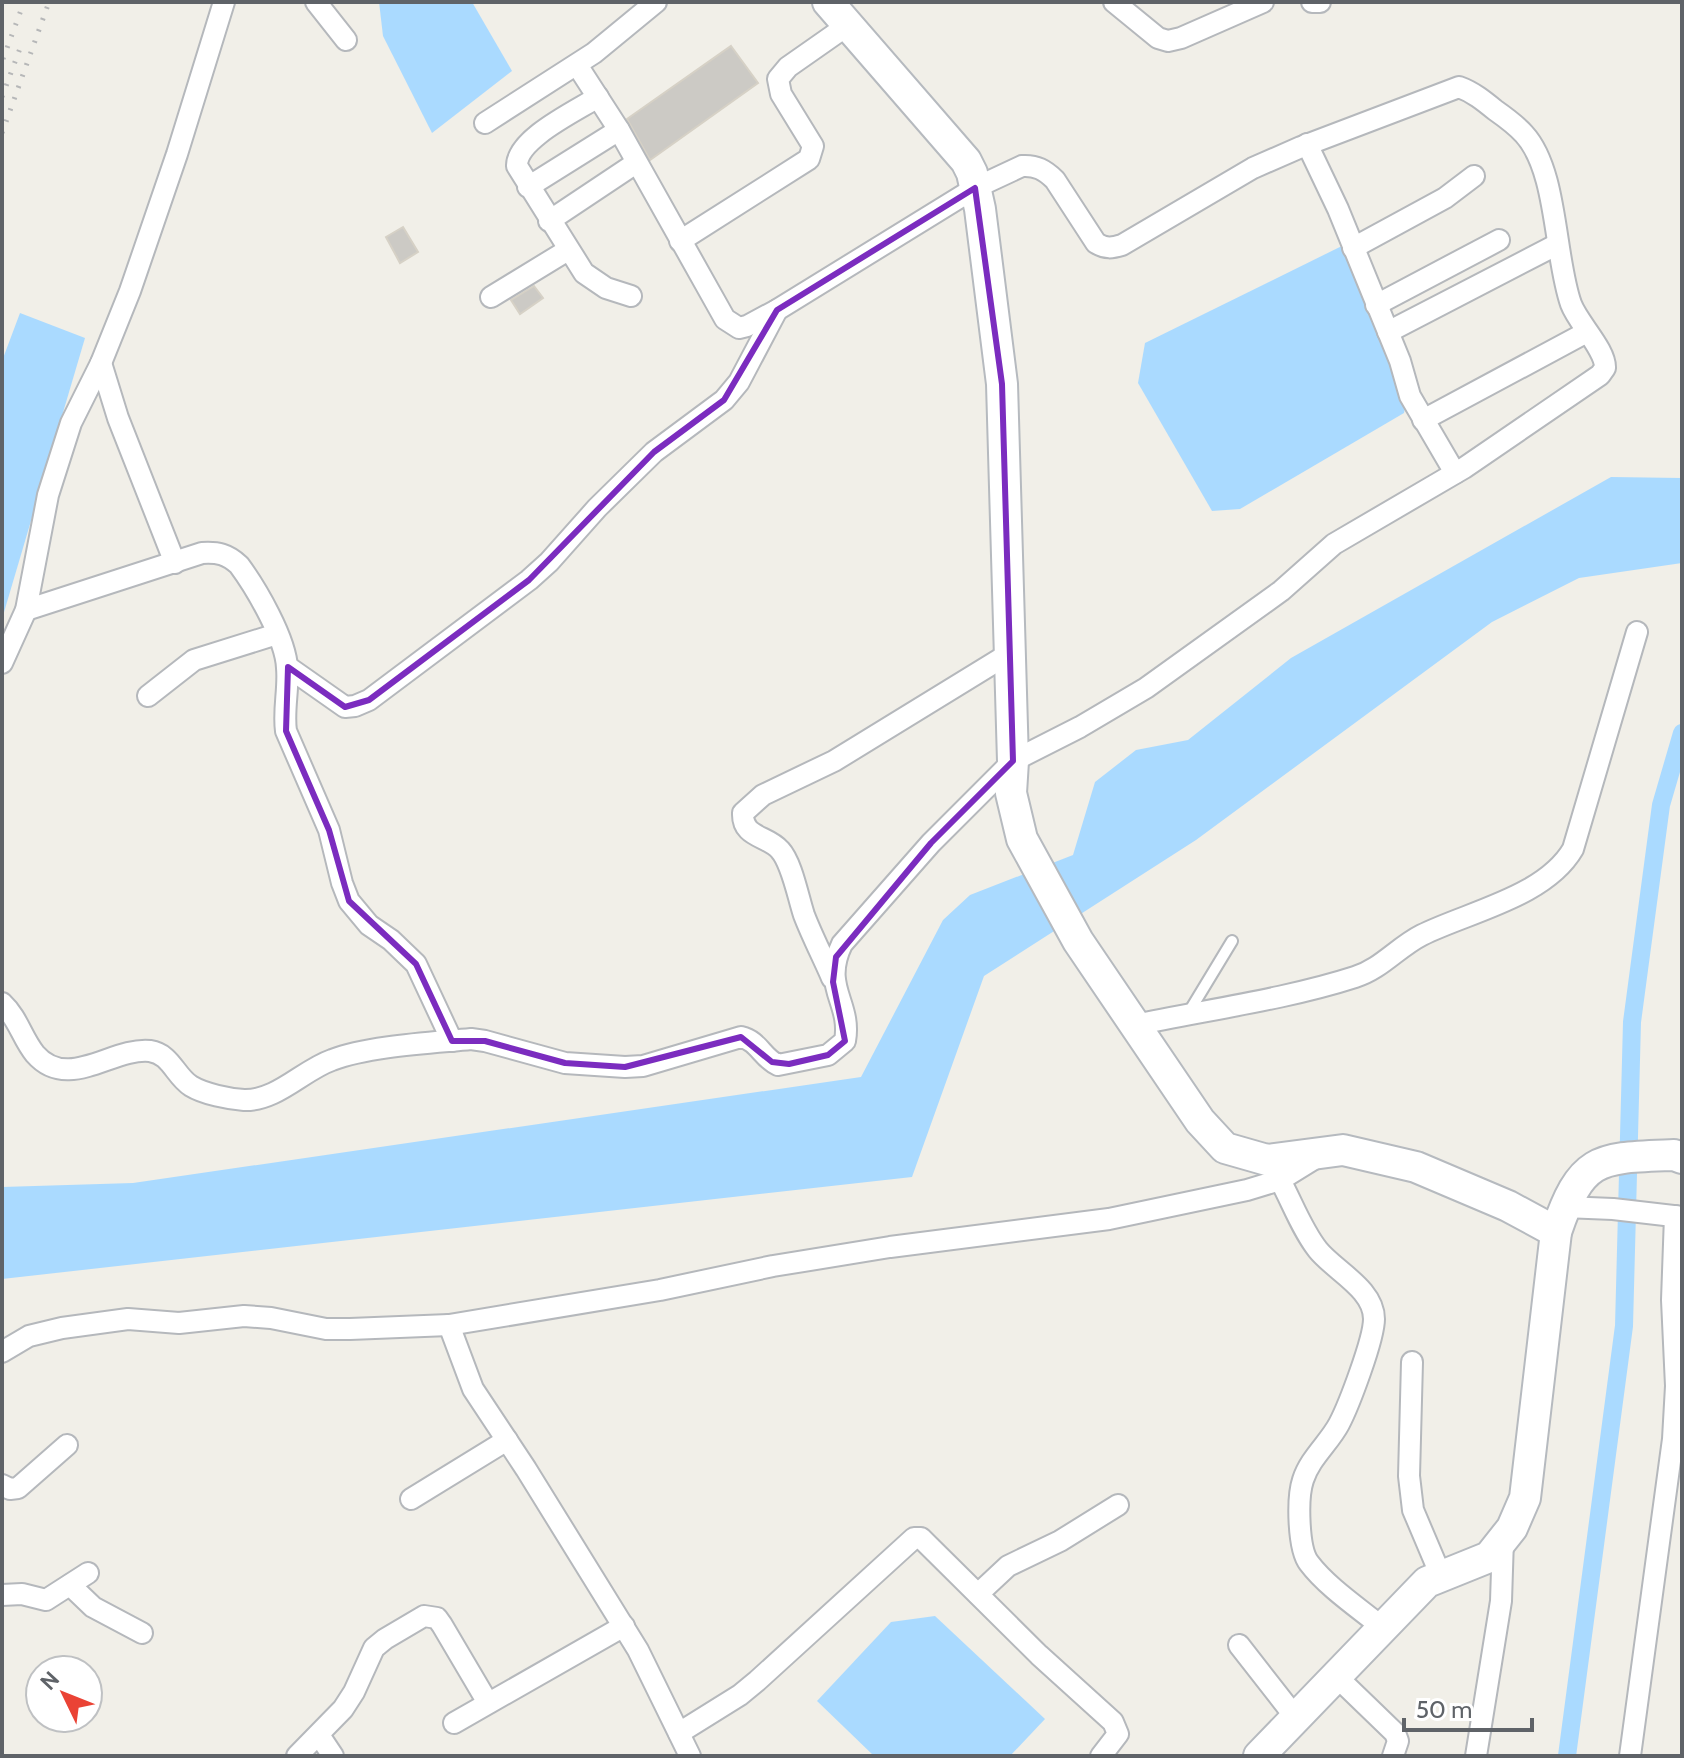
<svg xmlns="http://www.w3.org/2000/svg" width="1684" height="1758" viewBox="0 0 1684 1758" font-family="Cabin,sans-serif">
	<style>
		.water { fill: #aadaff }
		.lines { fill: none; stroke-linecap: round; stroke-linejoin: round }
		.canal { stroke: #aadaff; stroke-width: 18 }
		.building { fill: #cccac5; stroke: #d6d1c6; stroke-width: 2 }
		.lane-casing { stroke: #b5b8bc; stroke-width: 14 }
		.street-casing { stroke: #b5b8bc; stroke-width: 24 }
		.secondary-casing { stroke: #b6babf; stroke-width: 34 }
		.lane { stroke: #fff; stroke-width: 10 }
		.street { stroke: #fff; stroke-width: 20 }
		.secondary { stroke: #fff; stroke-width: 30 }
		.rail { stroke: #b6b7b8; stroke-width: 5; stroke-dasharray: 2 10; stroke-linecap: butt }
		.marked { fill: none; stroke: #7b2cbf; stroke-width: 6; stroke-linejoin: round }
	</style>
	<rect width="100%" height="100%" fill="#f1efe8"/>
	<!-- water -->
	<g class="water">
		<path d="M379 2H472L512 71 432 133 383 36Z"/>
		<path d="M1350 242 1412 370 1404 413 1240 509 1212 511 1138 383 1145 343Z"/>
		<path d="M20 313 85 338 2 619V361Z"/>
		<path d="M1611 477 1682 478V563L1579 578 1492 622 1196 840 984 976 912 1177 2 1279V1187L133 1183 861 1077 943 920 970 895 1073 855 1095 782 1136 750 1188 740 1291 658Z"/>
		<path d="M935 1616 1045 1719 1010 1756H874L817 1701 891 1622Z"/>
	</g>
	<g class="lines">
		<!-- canal -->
		<path class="canal" d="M1567 1756 1624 1326 1632 1022 1661 805 1682 733"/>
	</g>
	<!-- building -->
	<g class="building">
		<path d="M731 46 758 83 650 160 627 119Z"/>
		<path d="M403 227 418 252 400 263 386 237Z"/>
		<path d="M534 286 543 298 520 314 511 300Z"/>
	</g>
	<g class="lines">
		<!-- lane casing -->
		<g class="lane-casing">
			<path id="lane" d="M1189 1012 1232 941"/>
		</g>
		<!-- street casing -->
		<g class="street-casing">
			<g id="street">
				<path d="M316 2 346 40"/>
				<path d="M1114 2 1158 38 1168 41 1181 38 1263 2"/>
				<path d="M1312 2H1320"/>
				<path d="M598 97C576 111 516 139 517 166L584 273 606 288 631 296"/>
				<path d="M485 123 594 53 656 2"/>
				<path d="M1307 144 1338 209 1400 361 1410 396 1455 473"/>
				<path d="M528 187 619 130"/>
				<path d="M549 221 636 163"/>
				<path d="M680 241 809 159 813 146 781 94 778 79 788 67 848 25"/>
				<path d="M1353 248 1445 198 1474 176"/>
				<path d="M491 297 568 250"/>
				<path d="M1376 305 1499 240"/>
				<path d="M1388 332 1558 244"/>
				<path d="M101 363 118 418 175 563"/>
				<path d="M1423 420 1587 332"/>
				<path d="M26 610 202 553C218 552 227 554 239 565 256 588 286 639 287 668 289 689 283 710 286 731L329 830 342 883 349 901 369 925 391 940 416 964 452 1041"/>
				<path d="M2 663 26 610 48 495 71 423 101 363 130 291 177 154 224 2"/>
				<path d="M288 667 345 707 355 706 369 700 529 580 549 562 597 508 654 452 724 400 739 382 777 310"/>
				<path d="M148 696 194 660 277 634"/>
				<path d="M832 978C823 957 812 936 804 915 798 897 792 863 780 850 767 835 742 838 743 813L763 795 834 761 1010 653"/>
				<path d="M2 1003C18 1018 22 1038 35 1054 68 1092 112 1047 150 1051 171 1054 175 1076 191 1086 204 1094 229 1099 244 1100 277 1101 303 1070 332 1060 369 1046 430 1043 471 1039L485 1041 565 1063 625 1067 643 1066 741 1037C759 1041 762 1058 778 1065L828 1055 845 1041C852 1002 821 988 842 944L931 843 1013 761 1080 727 1146 688 1281 591 1334 544 1464 468 1600 375 1605 368C1606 350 1578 323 1571 304 1554 256 1558 171 1524 134 1516 125 1505 117 1495 110 1484 101 1473 92 1459 87L1301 147 1253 168 1122 245C1112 248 1106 249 1096 243L1055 180C1045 170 1036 165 1022 166L975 188 777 310 747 326 739 328 725 319 619 130 577 65"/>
				<path d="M1135 1025C1206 1010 1287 999 1355 977 1381 969 1398 947 1422 935 1468 912 1545 897 1573 849L1637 632"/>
				<path d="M1280 1180C1292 1202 1302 1230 1318 1250 1335 1271 1374 1289 1374 1319 1374 1339 1349 1405 1339 1424 1329 1443 1310 1458 1303 1480 1297 1498 1298 1549 1309 1563 1327 1587 1360 1609 1383 1628"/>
				<path d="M1564 1207 1613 1209 1682 1217"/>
				<path d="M449 1325 473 1389 526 1469 638 1650 690 1756"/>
				<path d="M2 1352 29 1336 62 1328 128 1319 179 1323 244 1316 271 1318 326 1329H350L449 1325 660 1290 773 1266 890 1247 1109 1219 1247 1190 1280 1180 1314 1159"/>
				<path d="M1412 1362 1409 1476 1413 1510 1441 1576"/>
				<path d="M2 1485 10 1489 18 1488 67 1445"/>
				<path d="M411 1499 507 1440"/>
				<path d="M70 1585 93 1607 142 1633"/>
				<path d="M978 1594 1008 1566 1060 1541 1118 1505"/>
				<path d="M2 1595 22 1594 46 1600 88 1573"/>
				<path d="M1239 1645 1296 1718"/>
				<path d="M1336 1676 1395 1733 1398 1741 1393 1756"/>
				<path d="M454 1723 624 1626"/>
				<path d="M679 1733 740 1695 757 1681 914 1538H921L927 1544 1039 1655 1113 1722 1118 1734 1101 1756"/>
				<path d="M319 1735 333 1756"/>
				<path d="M297 1756 343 1709 354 1692 374 1648 385 1639 424 1616 437 1618 442 1625 488 1703"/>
				<path d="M1476 1756 1501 1601 1503 1539"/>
				<path d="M1630 1756 1673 1439 1676 1386 1672 1300 1675 1216"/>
			</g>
		</g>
		<!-- secondary casing -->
		<g class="secondary-casing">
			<g id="secondary">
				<path d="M828 2 966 161 972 173 980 209 1002 384 1013 761 1011 793 1022 839 1078 941 1200 1121 1225 1148 1267 1160 1343 1150 1416 1167 1508 1206 1556 1232"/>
				<path d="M1259 1756 1427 1582 1489 1557 1512 1528 1525 1498 1556 1232C1582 1155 1599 1158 1674 1155L1682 1158"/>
			</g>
		</g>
		<!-- lane -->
		<use href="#lane" class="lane"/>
		<!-- street -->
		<use href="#street" class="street"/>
		<!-- secondary -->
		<use href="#secondary" class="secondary"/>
		<!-- rail -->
		<g class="rail">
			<path d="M3 59 24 2"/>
			<path d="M2 97 22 43"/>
			<path d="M2 133 49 2"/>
		</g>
	</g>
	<!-- marked area -->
	<path class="marked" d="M975 188 1002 384 1013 761 931 843 836 957 833 982 845 1041 828 1055 789 1064 772 1062 741 1037 625 1067 565 1063 485 1041H452L416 964 349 901 329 830 286 731 288 667 345 707 369 700 529 580 654 452 724 400 777 310Z"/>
	<!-- border -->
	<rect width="1684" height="1758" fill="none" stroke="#5f6368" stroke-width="8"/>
	<!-- north arrow -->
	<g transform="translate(64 1694) rotate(313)"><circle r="38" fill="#ffffff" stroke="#bfc1c3" stroke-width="2"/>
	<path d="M0-6L14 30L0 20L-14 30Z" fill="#ea4335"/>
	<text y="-12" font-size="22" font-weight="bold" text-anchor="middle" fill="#5f6368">N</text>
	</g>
	<!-- scale -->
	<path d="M1404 1718v12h128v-12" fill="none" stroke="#5f6368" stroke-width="4"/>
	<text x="1416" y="1718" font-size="24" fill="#5f6368" stroke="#ffffff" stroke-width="6" paint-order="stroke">50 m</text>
</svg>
